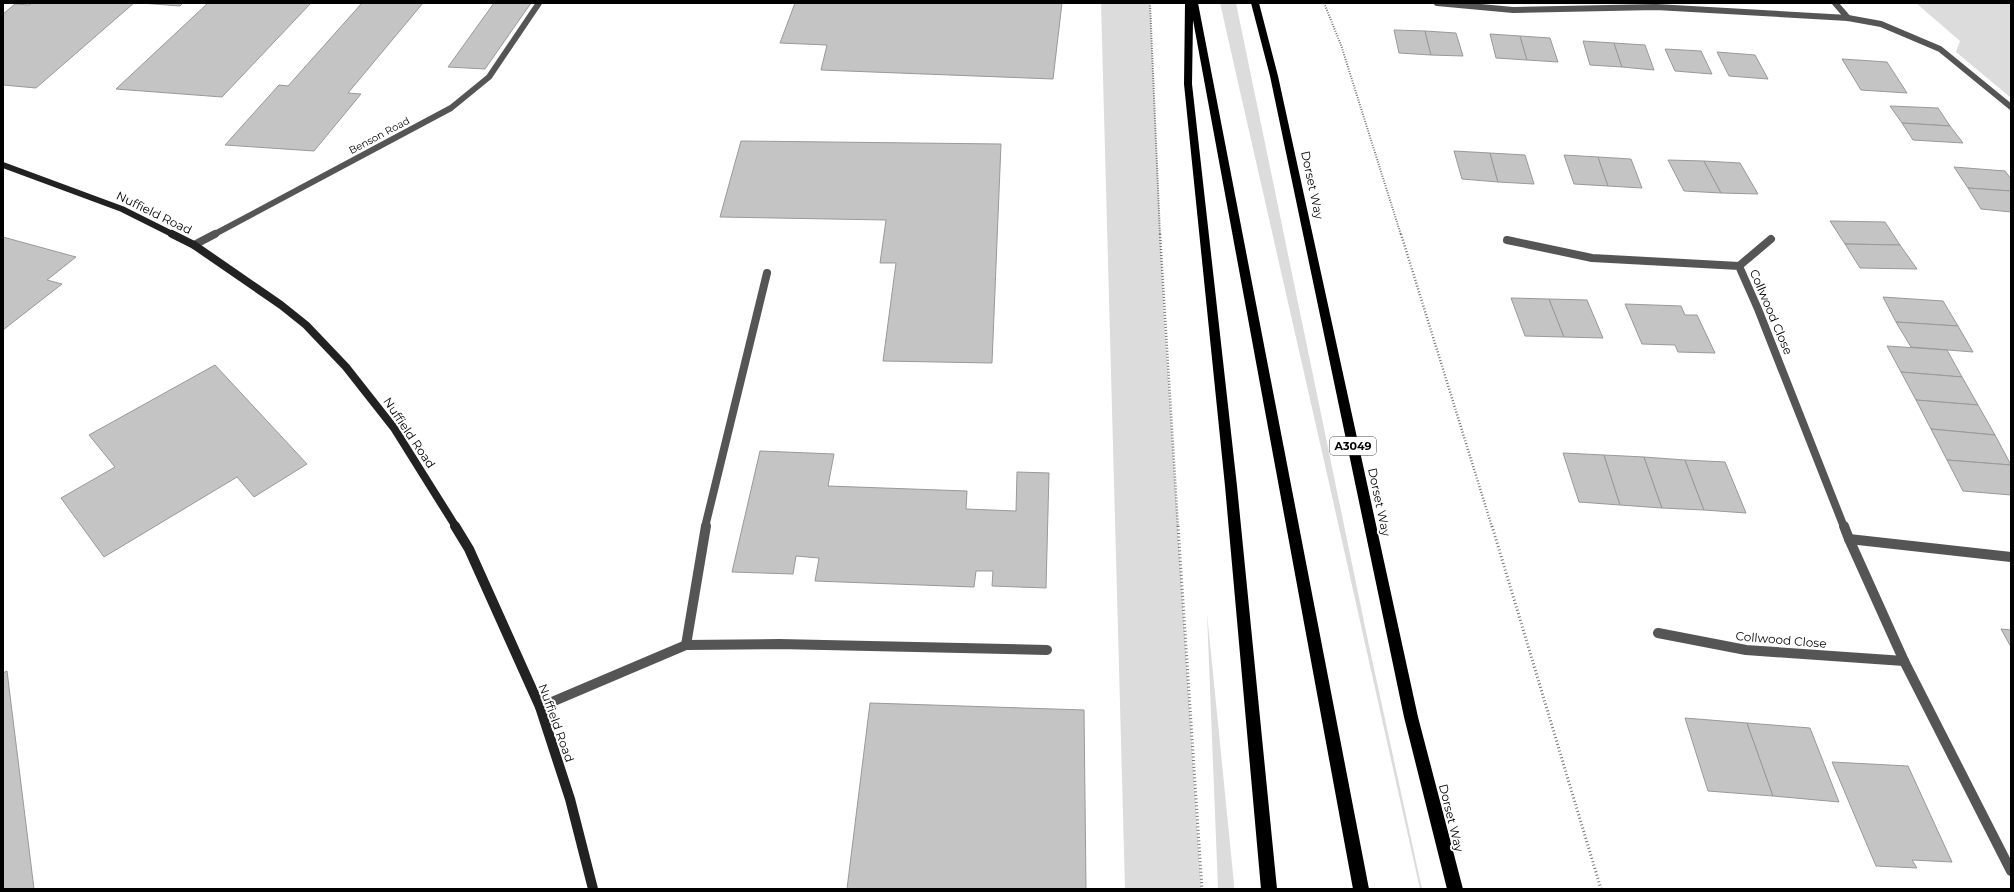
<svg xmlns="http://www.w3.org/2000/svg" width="2014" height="892" viewBox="0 0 2014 892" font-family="Montserrat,sans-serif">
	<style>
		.green { fill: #dcdcdc }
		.building { fill: #c4c4c4; stroke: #999 }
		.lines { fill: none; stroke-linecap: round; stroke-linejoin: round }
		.path-far2 { stroke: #777; stroke-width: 2; stroke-dasharray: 1 1.5; stroke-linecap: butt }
		.path-far1 { stroke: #777; stroke-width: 2.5; stroke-dasharray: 1 2; stroke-linecap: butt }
		.path { stroke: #777; stroke-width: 3; stroke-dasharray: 1 2.5; stroke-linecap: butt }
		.lane-far2 { stroke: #555; stroke-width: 6 }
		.lane-far1 { stroke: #555; stroke-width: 8 }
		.lane { stroke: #555; stroke-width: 10 }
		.street-far2 { stroke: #555; stroke-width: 6 }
		.street-far1 { stroke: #555; stroke-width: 8 }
		.street { stroke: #555; stroke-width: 10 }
		.secondary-far2 { stroke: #222; stroke-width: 6 }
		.secondary-far1 { stroke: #222; stroke-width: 8 }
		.secondary { stroke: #222; stroke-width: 10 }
		.highway { fill: #000; fill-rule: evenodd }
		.labels { text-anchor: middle; stroke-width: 4; stroke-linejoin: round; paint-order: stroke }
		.far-street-label { font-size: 10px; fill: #000; stroke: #fff }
		.shield { fill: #fff; stroke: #4c4c4c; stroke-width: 1 }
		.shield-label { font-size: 11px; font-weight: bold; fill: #000 }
		.street-label { font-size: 12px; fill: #000; stroke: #fff }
	</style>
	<rect width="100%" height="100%" fill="#fff"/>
	<!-- green -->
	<g class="green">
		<path d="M1101 3H1150L1164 314 1201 889H1125Z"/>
		<path d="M1220 3H1236L1368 641 1422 889H1420L1327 474Z"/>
		<path d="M1916 3H2011V98L1956 52 1960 41Z"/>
		<path d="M1207 613 1234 884V889H1218Z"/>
	</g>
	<!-- building -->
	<g class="building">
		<path d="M32 3H134L36 88 3 85V14L15 4 29 5Z"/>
		<path d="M141 3H183L180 6Z"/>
		<path d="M208 3H311L222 97 116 89Z"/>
		<path d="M362 3H423L348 93 361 94 314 151 225 145 279 85 288 86Z"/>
		<path d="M494 3H531L485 69 448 67Z"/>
		<path d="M795 3H1062L1053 79 821 70 827 45 780 43Z"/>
		<path d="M1394 30 1425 31 1431 55 1399 53Z"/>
		<path d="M1425 31 1456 33 1463 56 1431 55Z"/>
		<path d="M1490 34 1520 36 1527 60 1496 58Z"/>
		<path d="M1520 36 1550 38 1558 62 1527 60Z"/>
		<path d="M1583 41 1614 43 1622 67 1590 65Z"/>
		<path d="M1614 43 1645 45 1654 70 1622 67Z"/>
		<path d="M1665 49 1701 51 1712 74 1675 71Z"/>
		<path d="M1717 52 1755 55 1768 79 1729 76Z"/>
		<path d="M1842 59 1887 62 1907 93 1861 90Z"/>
		<path d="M1890 106 1938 108 1950 126 1902 123Z"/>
		<path d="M1902 123 1950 126 1963 143 1913 140Z"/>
		<path d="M741 141 1001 144 992 363 883 361 896 263H880L886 220 720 217Z"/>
		<path d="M1454 151 1490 153 1498 182 1462 179Z"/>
		<path d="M1490 153 1525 155 1534 184 1498 182Z"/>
		<path d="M1564 155 1598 157 1608 186 1574 184Z"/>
		<path d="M1598 157 1631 159 1642 188 1608 186Z"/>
		<path d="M1668 160 1704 161 1721 193 1684 191Z"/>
		<path d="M1704 161 1740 163 1758 194 1721 193Z"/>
		<path d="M1954 167 2005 171 2011 179V191L1968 188Z"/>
		<path d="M1968 188 2011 191V212L1981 209Z"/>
		<path d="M1830 221 1885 222 1900 245 1845 244Z"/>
		<path d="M3 237 76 257 47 280 62 284 3 330Z"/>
		<path d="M1845 244 1900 245 1917 269 1860 268Z"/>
		<path d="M1883 297 1943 301 1958 326 1896 322Z"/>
		<path d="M1511 298 1549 299 1564 337 1525 336Z"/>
		<path d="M1549 299 1587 300 1603 338 1564 337Z"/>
		<path d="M1625 304 1681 306 1685 315H1697L1715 353 1678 352 1675 345 1642 344Z"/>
		<path d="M1896 322 1958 326 1973 352 1911 347Z"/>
		<path d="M1887 346 1947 350 1962 377 1901 372Z"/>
		<path d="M215 365 307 464 254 497 237 477 104 557 61 498 115 467 89 435Z"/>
		<path d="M1901 372 1962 377 1978 405 1916 400Z"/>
		<path d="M1916 400 1978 405 1995 435 1931 429Z"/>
		<path d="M1931 429 1995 435 2011 465 1947 460Z"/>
		<path d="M760 451 834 454 828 486 967 491 966 509 1016 511 1017 472 1049 473 1046 588 992 586 993 571H976L974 587 815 581 819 558 796 556 793 574 732 572Z"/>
		<path d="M1563 453 1604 455 1620 505 1579 502Z"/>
		<path d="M1604 455 1644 457 1662 508 1620 505Z"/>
		<path d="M1644 457 1685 460 1704 510 1662 508Z"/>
		<path d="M1685 460 1725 462 1746 513 1704 510Z"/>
		<path d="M1947 460 2011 465V495L1963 491Z"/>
		<path d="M2001 629 2011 630V647Z"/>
		<path d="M7 671 34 889H3V673Z"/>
		<path d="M870 703 1084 710 1086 889H847Z"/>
		<path d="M1685 718 1747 723 1773 796 1708 791Z"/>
		<path d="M1747 723 1810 728 1839 802 1773 796Z"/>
		<path d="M1832 762 1908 766 1952 862 1912 860 1917 868 1876 866Z"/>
	</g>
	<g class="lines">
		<!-- path-far2 -->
		<g class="path-far2">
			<path d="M1150 3 1160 235"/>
			<path d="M1324 3 1341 45 1401 235"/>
		</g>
		<!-- path-far1 -->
		<g class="path-far1">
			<path d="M1160 234 1178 527"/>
			<path d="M1401 234 1492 527"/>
		</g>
		<!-- path -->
		<g class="path">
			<path d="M1178 526 1202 889"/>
			<path d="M1492 526 1601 889"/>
		</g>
		<!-- lane-far2 -->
		<path class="lane-far2" d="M1835 3 1848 18"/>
		<!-- lane-far1 -->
		<path class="lane-far1" d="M705 527 767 273"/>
		<!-- lane -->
		<g class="lane">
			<path d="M686 645 706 526"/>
			<path d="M540 707 686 645 779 644 1047 650"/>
		</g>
		<!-- street-far2 -->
		<g class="street-far2">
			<path d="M1437 3 1513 10 1656 7 1848 18 1881 24 1940 49 2011 107"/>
			<path d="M213 235 451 108 489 77 539 3"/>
		</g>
		<!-- street-far1 -->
		<g class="street-far1">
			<path d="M1507 240 1592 258 1739 266 1758 309 1844 527"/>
			<path d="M194 245 215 234"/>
			<path d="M1739 266 1771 239"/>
		</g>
		<!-- street -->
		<g class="street">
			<path d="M1844 526 1849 539"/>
			<path d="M2011 557 1849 539 1904 661 2011 871"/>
			<path d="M1658 633 1746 650 1904 661"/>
		</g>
		<!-- secondary-far2 -->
		<path class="secondary-far2" d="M3 165 122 209 174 235"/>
		<!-- secondary-far1 -->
		<path class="secondary-far1" d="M172 234 194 245 281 305 306 325 346 367 394 428 456 527"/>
		<!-- secondary -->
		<path class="secondary" d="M455 526 469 549 540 707 570 799 593 889"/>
		<!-- highway -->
		<g class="highway">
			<path d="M1185 3H1198L1369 889H1353L1193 20 1192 84 1237 486 1277 889H1261L1225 486 1184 84Z"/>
			<path d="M1251 3H1259L1278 76 1418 717 1463 889H1447L1404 717 1270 76Z"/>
		</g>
	</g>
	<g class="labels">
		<!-- far-street labels -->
		<g class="far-street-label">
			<text transform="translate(379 135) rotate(-28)" y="4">Benson Road</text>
		</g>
		<!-- shield labels -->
		<rect class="shield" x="1330" y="437" width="46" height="18" rx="3"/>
		<g class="shield-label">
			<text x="1353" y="450">A3049</text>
		</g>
		<!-- street labels -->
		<g class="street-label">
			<text transform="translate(1312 185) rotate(78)" y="4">Dorset Way</text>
			<text transform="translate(154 213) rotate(26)" y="4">Nuffield Road</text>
			<text transform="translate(1771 312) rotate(67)" y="4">Collwood Close</text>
			<text transform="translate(409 433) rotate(56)" y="4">Nuffield Road</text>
			<text transform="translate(1379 502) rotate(78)" y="4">Dorset Way</text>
			<text transform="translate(1781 640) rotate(5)" y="4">Collwood Close</text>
			<text transform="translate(556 723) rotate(70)" y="4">Nuffield Road</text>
			<text transform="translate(1451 818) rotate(76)" y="4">Dorset Way</text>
		</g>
	</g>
	<!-- border -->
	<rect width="2014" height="892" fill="none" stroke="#000000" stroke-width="8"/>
</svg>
